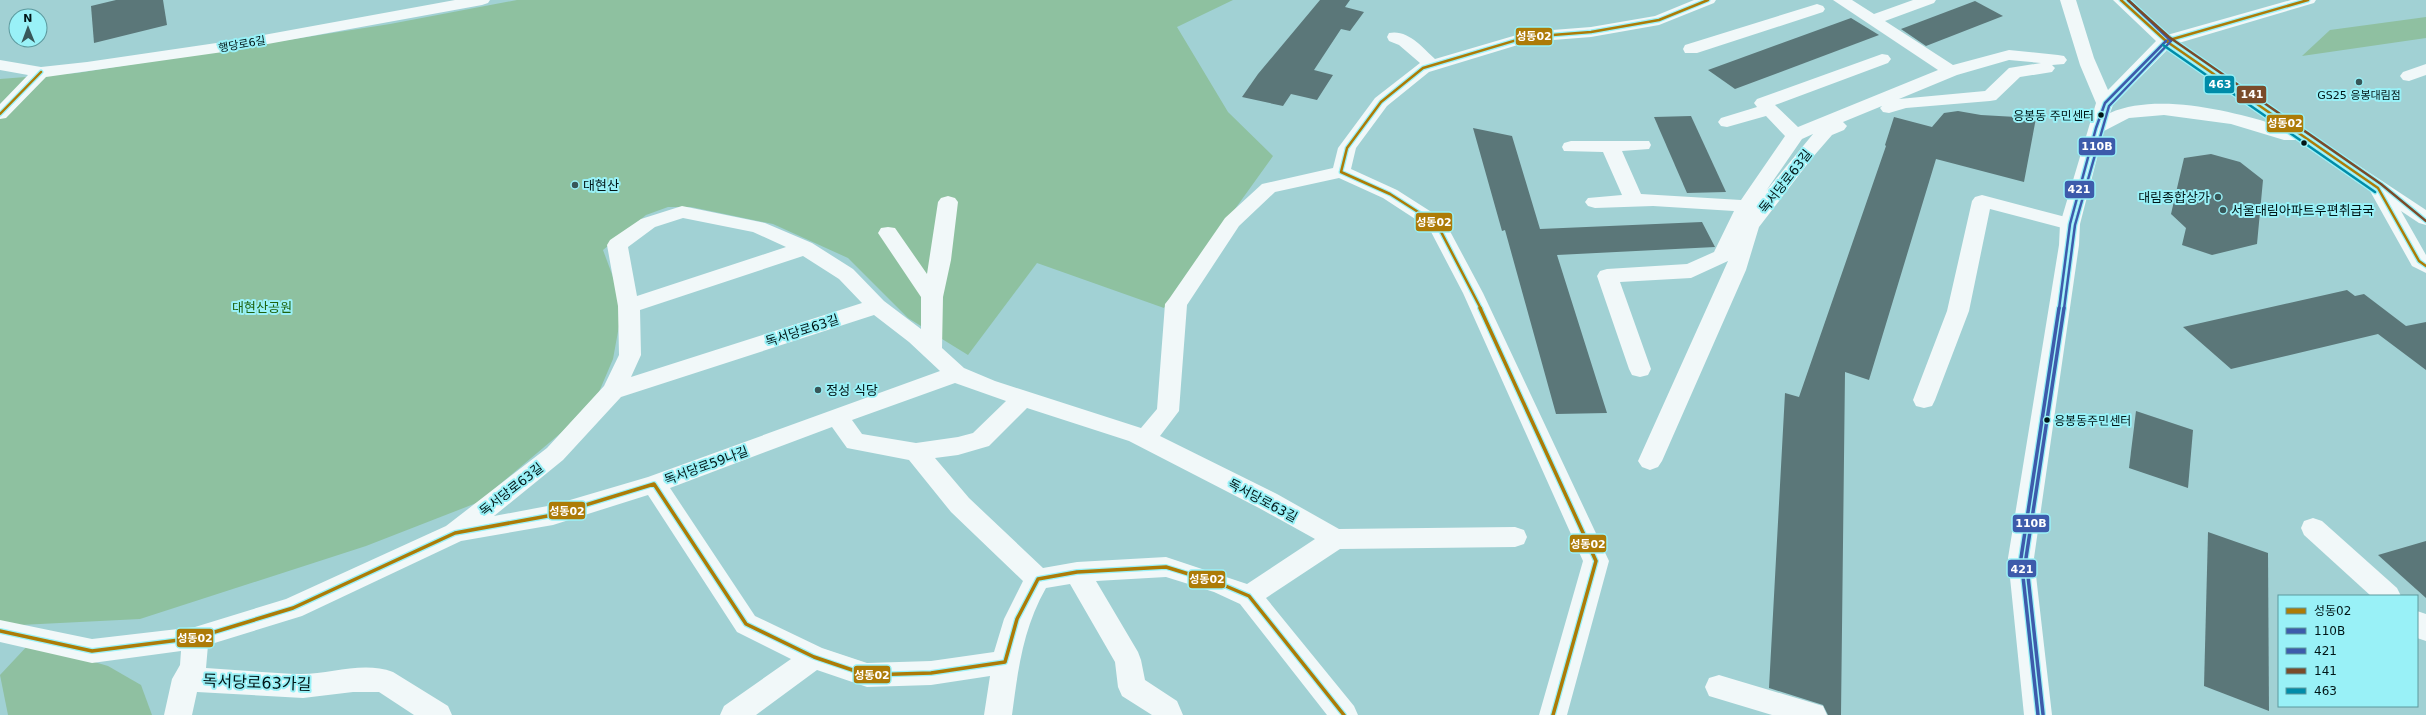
<svg xmlns="http://www.w3.org/2000/svg" width="2426" height="715" viewBox="0 0 2426 715" font-family="'DejaVu Sans','Noto Sans KR',sans-serif">
	<style>
		.green { fill: #8fc0a1 }
		.forest { fill: #8ec1a0 }
		.building { fill: #5b7779 }
		.lines { fill: none; stroke-linecap: round; stroke-linejoin: round }
		.minor { fill: #f1f8f9; fill-rule: evenodd }
		.major { fill: #f1f8f9; fill-rule: evenodd }
		.bus-1-far1-casing { stroke: #99f1f7; stroke-width: 5 }
		.bus-1-casing { stroke: #99f1f7; stroke-width: 6 }
		.bus-2-far1-casing { stroke: #99f1f7; stroke-width: 5 }
		.bus-2-casing { stroke: #99f1f7; stroke-width: 6 }
		.bus-3-far1-casing { stroke: #99f1f7; stroke-width: 5 }
		.bus-3-casing { stroke: #99f1f7; stroke-width: 6 }
		.bus-4-casing { stroke: #99f1f7; stroke-width: 5 }
		.bus-5-casing { stroke: #99f1f7; stroke-width: 5 }
		.bus-1-far1 { stroke: #ad7b07; stroke-width: 2.5 }
		.bus-1 { stroke: #ad7b07; stroke-width: 3.5 }
		.bus-2-far1 { stroke: #3d5bab; stroke-width: 2.5 }
		.bus-2 { stroke: #3d5bab; stroke-width: 3.5 }
		.bus-3-far1 { stroke: #3d5bab; stroke-width: 2.5 }
		.bus-3 { stroke: #3d5bab; stroke-width: 3.5 }
		.bus-4 { stroke: #7a4b2a; stroke-width: 2.5 }
		.bus-5 { stroke: #008ca9; stroke-width: 2.5 }
		.poi-dot { fill: #385759; stroke: #99f1f7; stroke-width: 1.5 }
		.bus-dot { fill: #001617; stroke: #99f1f7; stroke-width: 1.5 }
		.labels { text-anchor: middle; stroke-width: 4; stroke-linejoin: round; paint-order: stroke }
		.far-street-label { font-size: 11px; fill: #001617; stroke: #99f1f7 }
		.far-poi-label { font-size: 11px; fill: #001617; stroke: #99f1f7 }
		.bus-label { font-size: 12px; fill: #001617; stroke: #99f1f7; text-anchor: end }
		.street-label { font-size: 13px; fill: #001617; stroke: #99f1f7 }
		.poi-label { font-size: 13px; fill: #001617; stroke: #99f1f7; text-anchor: start }
		.park-label { font-size: 13px; fill: #1e630f; stroke: #99f1f7 }
		.near-street-label { font-size: 16px; fill: #001617; stroke: #99f1f7 }
		.line-badge { stroke: #99f1f7; stroke-width: 1.5 }
		.badge-label { font-size: 11px; text-anchor: middle; font-weight: bold; fill: #fff }
	</style>
	<rect width="100%" height="100%" fill="#a1d1d4"/>
	<!-- green -->
	<g class="green">
		<path d="M2426 17V38L2302 56 2330 30Z"/>
		<path d="M30 643 108 666 141 685 152 715H8L0 675Z"/>
	</g>
	<!-- forest -->
	<path class="forest" d="M517 0H1233L1177 27 1228 112 1273 156 1164 308 1037 263 968 355 908 318 848 258 773 224 691 207H668L646 215 603 250 623 304 613 359 599 392 562 432 479 502 366 546 140 619 0 626V79L77 73 390 24Z"/>
	<!-- building -->
	<g class="building">
		<path d="M116 0H163L167 25 94 43 91 6Z"/>
		<path d="M1320 0H1350L1345 7 1364 12 1350 31 1341 29 1314 70 1333 75 1317 100 1291 94 1283 106 1242 97 1258 74Z"/>
		<path d="M1975 1 2003 16 1926 46 1901 29Z"/>
		<path d="M1851 18 1879 35 1735 89 1708 70Z"/>
		<path d="M1958 111 1981 115 2036 118 2024 182 1936 159 1869 380 1845 372 1841 715H1828L1823 705 1769 688 1785 393 1799 397 1886 146 1885 145 1894 117 1932 127 1944 113Z"/>
		<path d="M1691 116 1726 192 1687 193 1654 117Z"/>
		<path d="M1473 128 1512 136 1540 229 1702 222 1715 247 1557 255 1607 413 1556 414 1505 230 1502 231Z"/>
		<path d="M2211 154 2240 162 2263 180 2257 244 2212 255 2182 245 2186 228 2171 214 2184 158Z"/>
		<path d="M2347 290 2355 296 2364 294 2406 326 2426 322V370L2378 334 2231 369 2183 327Z"/>
		<path d="M2136 411 2193 430 2188 488 2129 468Z"/>
		<path d="M2208 532 2268 553 2269 711 2204 686Z"/>
		<path d="M2426 541V598L2378 555Z"/>
	</g>
	<g class="lines">
		<!-- minor -->
		<g class="minor">
			<path d="M455 0H490L488 3 482 5 230 51 46 77 6 118 0 119V104L28 75 0 70V60L41 67 87 62 230 41Z"/>
			<path d="M1694 0H1716L1714 3 1659 25 1591 37 1528 42 1429 72 1387 106 1356 148 1351 169 1397 190 1444 220 1483 293 1609 561 1567 715H1539L1583 561 1463 293 1429 228 1383 198 1339 178 1275 192 1239 226 1187 305 1179 411 1160 436 1277 494 1339 529 1515 527 1524 530 1527 537 1524 544 1515 547 1340 549 1266 598 1354 706 1358 715H1327L1240 604 1214 592 1166 577 1096 581 1138 652 1141 660 1145 680 1177 701 1183 715H1152L1122 696 1118 687 1115 662 1070 584 1046 588C1023 628 1018 670 1012 715H984L990 676 931 685 867 687 817 670 756 715H720L724 706 791 659 737 632 648 495 553 525 461 541 302 616 208 645 206 668C238 670 270 673 301 674 332 674 363 661 393 672L448 706 452 715H414L379 692H353L303 698 197 692 192 715H164L172 679 180 665 181 651 92 663 0 642V620L92 639 195 627 286 599 446 526 547 448 604 386 619 355 618 306 607 245 610 240 641 219 682 206 765 223 812 243 853 269 884 301 921 329V297L878 233 881 228 888 227 895 228 927 274 938 202 941 198 948 196 955 198 958 202 951 260 943 297 942 348 964 368 995 381 1141 428 1157 409 1165 304 1169 299 1225 218 1262 184 1333 168 1338 148 1375 98 1420 63 1399 45 1389 41 1387 37 1389 33C1408 29 1423 48 1435 59L1527 32 1591 27 1655 16ZM683 218 753 232 786 247 637 296 628 247 655 227ZM803 256 839 279 862 303 631 377 641 355 640 310ZM874 315 909 342 940 371 648 477 553 505 494 516 563 460 621 397ZM955 383 1006 401 973 433 958 437 916 443 862 434 852 420ZM1027 408 1129 441 1259 508 1315 539 1247 584 1166 557 1077 562 1043 568 969 498 935 458 958 455 989 446ZM832 427 847 448 909 460 951 512 1023 581 1004 619 994 652 931 661 867 663 822 648 755 616 670 488Z"/>
			<path d="M1833 0H1852L1874 14 1913 0H1936L1934 3 1885 21 1953 65 2009 50 2058 55 2064 56 2067 60 2064 64 2052 65 2055 68 2052 72 2020 77 1996 100 1990 101 1906 108 1889 113 1883 112 1880 108 1882 106 1843 122 1847 126 1844 130 1832 135 1812 158 1759 227 1746 270 1662 461 1658 467 1650 470 1642 467 1638 461 1728 261 1691 278 1620 282 1651 369 1648 375 1640 377 1632 375 1629 369 1597 276 1600 271 1607 269 1687 264 1714 252 1734 211 1653 206 1595 208 1588 206 1585 202 1588 198 1622 195 1603 152 1564 151 1562 147 1564 143 1571 141H1649L1651 145 1649 149 1622 151 1641 194 1741 200 1785 136 1766 116 1727 127 1721 126 1718 122 1721 118 1757 107 1754 103 1757 99 1882 54 1888 55 1891 59 1888 63 1775 105 1798 127 1938 70ZM2009 60 2041 63 2009 68 1985 91 1899 99 1957 75ZM1813 134 1766 191 1802 139Z"/>
			<path d="M2291 0H2316L2314 3 2172 45H2160L2158 41 2160 37Z"/>
			<path d="M1817 4 1823 6 1825 9 1823 12 1697 53H1685L1683 49 1685 45Z"/>
			<path d="M2426 64V75L2409 81 2403 80 2400 76 2403 72Z"/>
			<path d="M1982 195 2077 220 2080 224 2077 228 2070 230 1990 209 1969 311 1935 400 1932 406 1924 408 1916 406 1913 400 1947 311 1972 201 1975 197Z"/>
			<path d="M2313 518 2322 521 2397 588 2401 596H2371L2304 535 2301 528 2304 521Z"/>
			<path d="M2417 611 2426 614V641L2417 638Z"/>
			<path d="M1719 675 1823 706 1827 715H1772L1709 696 1705 687 1709 678Z"/>
		</g>
		<!-- major -->
		<path class="major" d="M2060 0H2076L2094 58 2108 90 2156 41 2113 0H2130L2172 37 2326 144 2426 210V225L2419 223 2401 211 2426 255V273L2412 266 2370 191 2296 140H2284L2231 124 2164 115 2129 118 2104 131 2080 224 2079 245 2034 558 2052 715H2024L2008 558 2059 245 2060 224 2096 103 2080 65ZM2167 50 2273 124C2227 110 2156 93 2110 113L2113 105Z"/>
		<!-- bus-1-far1 casing -->
		<g class="bus-1-far1-casing">
			<g id="bus-1-far1">
				<path d="M2121 0 2166 41 2378 188 2419 261 2426 266"/>
				<path d="M2166 41 2308 0"/>
				<path d="M0 114 41 72"/>
				<path d="M1481 309 1437 224 1390 194 1341 172 1347 148 1381 102 1423 68 1527 37 1591 32 1659 20 1708 0"/>
			</g>
		</g>
		<!-- bus-1 casing -->
		<g class="bus-1-casing">
			<g id="bus-1">
				<path d="M1480 308 1596 561 1553 715"/>
				<path d="M0 631 92 651 195 638 293 608 455 533 553 515 654 484 746 624 814 657 867 675 931 673 1005 662 1017 619 1038 579 1077 572 1166 567 1221 584 1249 596 1344 715"/>
			</g>
		</g>
		<!-- bus-2-far1 casing -->
		<g class="bus-2-far1-casing">
			<path id="bus-2-far1" d="M2064 309 2075 225 2109 106 2171 41 2128 0"/>
		</g>
		<!-- bus-2 casing -->
		<g class="bus-2-casing">
			<path id="bus-2" d="M2043 714 2026 558 2064 308"/>
		</g>
		<!-- bus-3-far1 casing -->
		<g class="bus-3-far1-casing">
			<path id="bus-3-far1" d="M2059 309 2070 224 2096 128 2105 103 2166 41"/>
		</g>
		<!-- bus-3 casing -->
		<g class="bus-3-casing">
			<path id="bus-3" d="M2038 715 2021 558 2059 308"/>
		</g>
		<!-- bus-4 casing -->
		<g class="bus-4-casing">
			<path id="bus-4" d="M2128 0 2169 37 2381 184 2426 221"/>
		</g>
		<!-- bus-5 casing -->
		<g class="bus-5-casing">
			<path id="bus-5" d="M2163 45 2375 192"/>
		</g>
		<!-- bus-1-far1 -->
		<use href="#bus-1-far1" class="bus-1-far1"/>
		<!-- bus-1 -->
		<use href="#bus-1" class="bus-1"/>
		<!-- bus-2-far1 -->
		<use href="#bus-2-far1" class="bus-2-far1"/>
		<!-- bus-2 -->
		<use href="#bus-2" class="bus-2"/>
		<!-- bus-3-far1 -->
		<use href="#bus-3-far1" class="bus-3-far1"/>
		<!-- bus-3 -->
		<use href="#bus-3" class="bus-3"/>
		<!-- bus-4 -->
		<use href="#bus-4" class="bus-4"/>
		<!-- bus-5 -->
		<use href="#bus-5" class="bus-5"/>
	</g>
	<!-- markers -->
	<g class="poi-dot">
		<circle cx="2359" cy="82" r="4"/>
		<circle cx="575" cy="185" r="4"/>
		<circle cx="2218" cy="197" r="4"/>
		<circle cx="2223" cy="210" r="4"/>
		<circle cx="818" cy="390" r="4"/>
	</g>
	<g class="bus-dot">
		<circle cx="2101" cy="115" r="3.5"/>
		<circle cx="2304" cy="143" r="3.5"/>
		<circle cx="2047" cy="420" r="3.5"/>
	</g>
	<g class="labels">
		<!-- far-street labels -->
		<g class="far-street-label">
			<text transform="translate(242 44) rotate(-10)" y="4">행당로6길</text>
		</g>
		<!-- far-poi labels -->
		<g class="far-poi-label">
			<text x="2359" y="99">GS25 응봉대림점</text>
		</g>
		<!-- bus labels -->
		<g class="bus-label">
			<text x="2094" y="120">응봉동 주민센터</text>
			<text x="2054" y="425" text-anchor="start">응봉동주민센터</text>
		</g>
		<!-- street labels -->
		<g class="street-label">
			<text transform="translate(1785 181) rotate(-52)" y="5">독서당로63길</text>
			<text transform="translate(802 330) rotate(-18)" y="5">독서당로63길</text>
			<text transform="translate(706 465) rotate(-20)" y="5">독서당로59나길</text>
			<text transform="translate(511 489) rotate(-38)" y="5">독서당로63길</text>
			<text transform="translate(1263 500) rotate(28)" y="5">독서당로63길</text>
		</g>
		<!-- poi labels -->
		<g class="poi-label">
			<text x="583" y="190">대현산</text>
			<text x="2210" y="202" text-anchor="end">대림종합상가</text>
			<text x="2231" y="215">서울대림아파트우편취급국</text>
			<text x="826" y="395">정성 식당</text>
		</g>
		<!-- park labels -->
		<g class="park-label">
			<text x="262" y="312">대현산공원</text>
		</g>
		<!-- near-street labels -->
		<g class="near-street-label">
			<text transform="translate(257 682) rotate(2)" y="6">독서당로63가길</text>
		</g>
	</g>
	<g class="line-badge">
		<rect x="1515" y="27" width="38" height="19" rx="4" fill="#ad7b07"/>
		<rect x="2204" y="75" width="31" height="19" rx="4" fill="#008ca9"/>
		<rect x="2236" y="85" width="31" height="19" rx="4" fill="#7a4b2a"/>
		<rect x="2266" y="114" width="38" height="19" rx="4" fill="#ad7b07"/>
		<rect x="2078" y="137" width="38" height="19" rx="4" fill="#3d5bab"/>
		<rect x="2064" y="180" width="31" height="19" rx="4" fill="#3d5bab"/>
		<rect x="1415" y="212" width="38" height="20" rx="4" fill="#ad7b07"/>
		<rect x="548" y="501" width="38" height="19" rx="4" fill="#ad7b07"/>
		<rect x="2012" y="514" width="38" height="19" rx="4" fill="#3d5bab"/>
		<rect x="1569" y="534" width="38" height="19" rx="4" fill="#ad7b07"/>
		<rect x="2007" y="559" width="30" height="19" rx="4" fill="#3d5bab"/>
		<rect x="1188" y="570" width="38" height="19" rx="4" fill="#ad7b07"/>
		<rect x="176" y="628" width="38" height="20" rx="4" fill="#ad7b07"/>
		<rect x="853" y="665" width="38" height="19" rx="4" fill="#ad7b07"/>
	</g>
	<g class="badge-label">
		<text x="1534" y="40">성동02</text>
		<text x="2220" y="88">463</text>
		<text x="2252" y="98">141</text>
		<text x="2285" y="127">성동02</text>
		<text x="2097" y="150">110B</text>
		<text x="2079" y="193">421</text>
		<text x="1434" y="226">성동02</text>
		<text x="567" y="515">성동02</text>
		<text x="2031" y="527">110B</text>
		<text x="1588" y="548">성동02</text>
		<text x="2022" y="573">421</text>
		<text x="1207" y="583">성동02</text>
		<text x="195" y="642">성동02</text>
		<text x="872" y="679">성동02</text>
	</g>
	<!-- legend -->
	<rect x="2278" y="595" width="140" height="112" fill="#99f1f7" stroke="#5c999d"/>
	<rect x="2286" y="608" width="20" height="6" fill="#ad7b07" stroke="#5c999d"/>
	<text x="2314" y="615" font-size="12" fill="#001617">성동02</text>
	<rect x="2286" y="628" width="20" height="6" fill="#3d5bab" stroke="#5c999d"/>
	<text x="2314" y="635" font-size="12" fill="#001617">110B</text>
	<rect x="2286" y="648" width="20" height="6" fill="#3d5bab" stroke="#5c999d"/>
	<text x="2314" y="655" font-size="12" fill="#001617">421</text>
	<rect x="2286" y="668" width="20" height="6" fill="#7a4b2a" stroke="#5c999d"/>
	<text x="2314" y="675" font-size="12" fill="#001617">141</text>
	<rect x="2286" y="688" width="20" height="6" fill="#008ca9" stroke="#5c999d"/>
	<text x="2314" y="695" font-size="12" fill="#001617">463</text>
	<!-- north arrow -->
	<g transform="translate(28 28) rotate(359)"><circle r="19" fill="#99f1f7" stroke="#5c999d"/>
	<path d="M0-3L7 15L0 10L-7 15Z" fill="#385759"/>
	<text y="-6" font-size="11" font-weight="bold" text-anchor="middle" fill="#001617">N</text>
	</g>
</svg>
